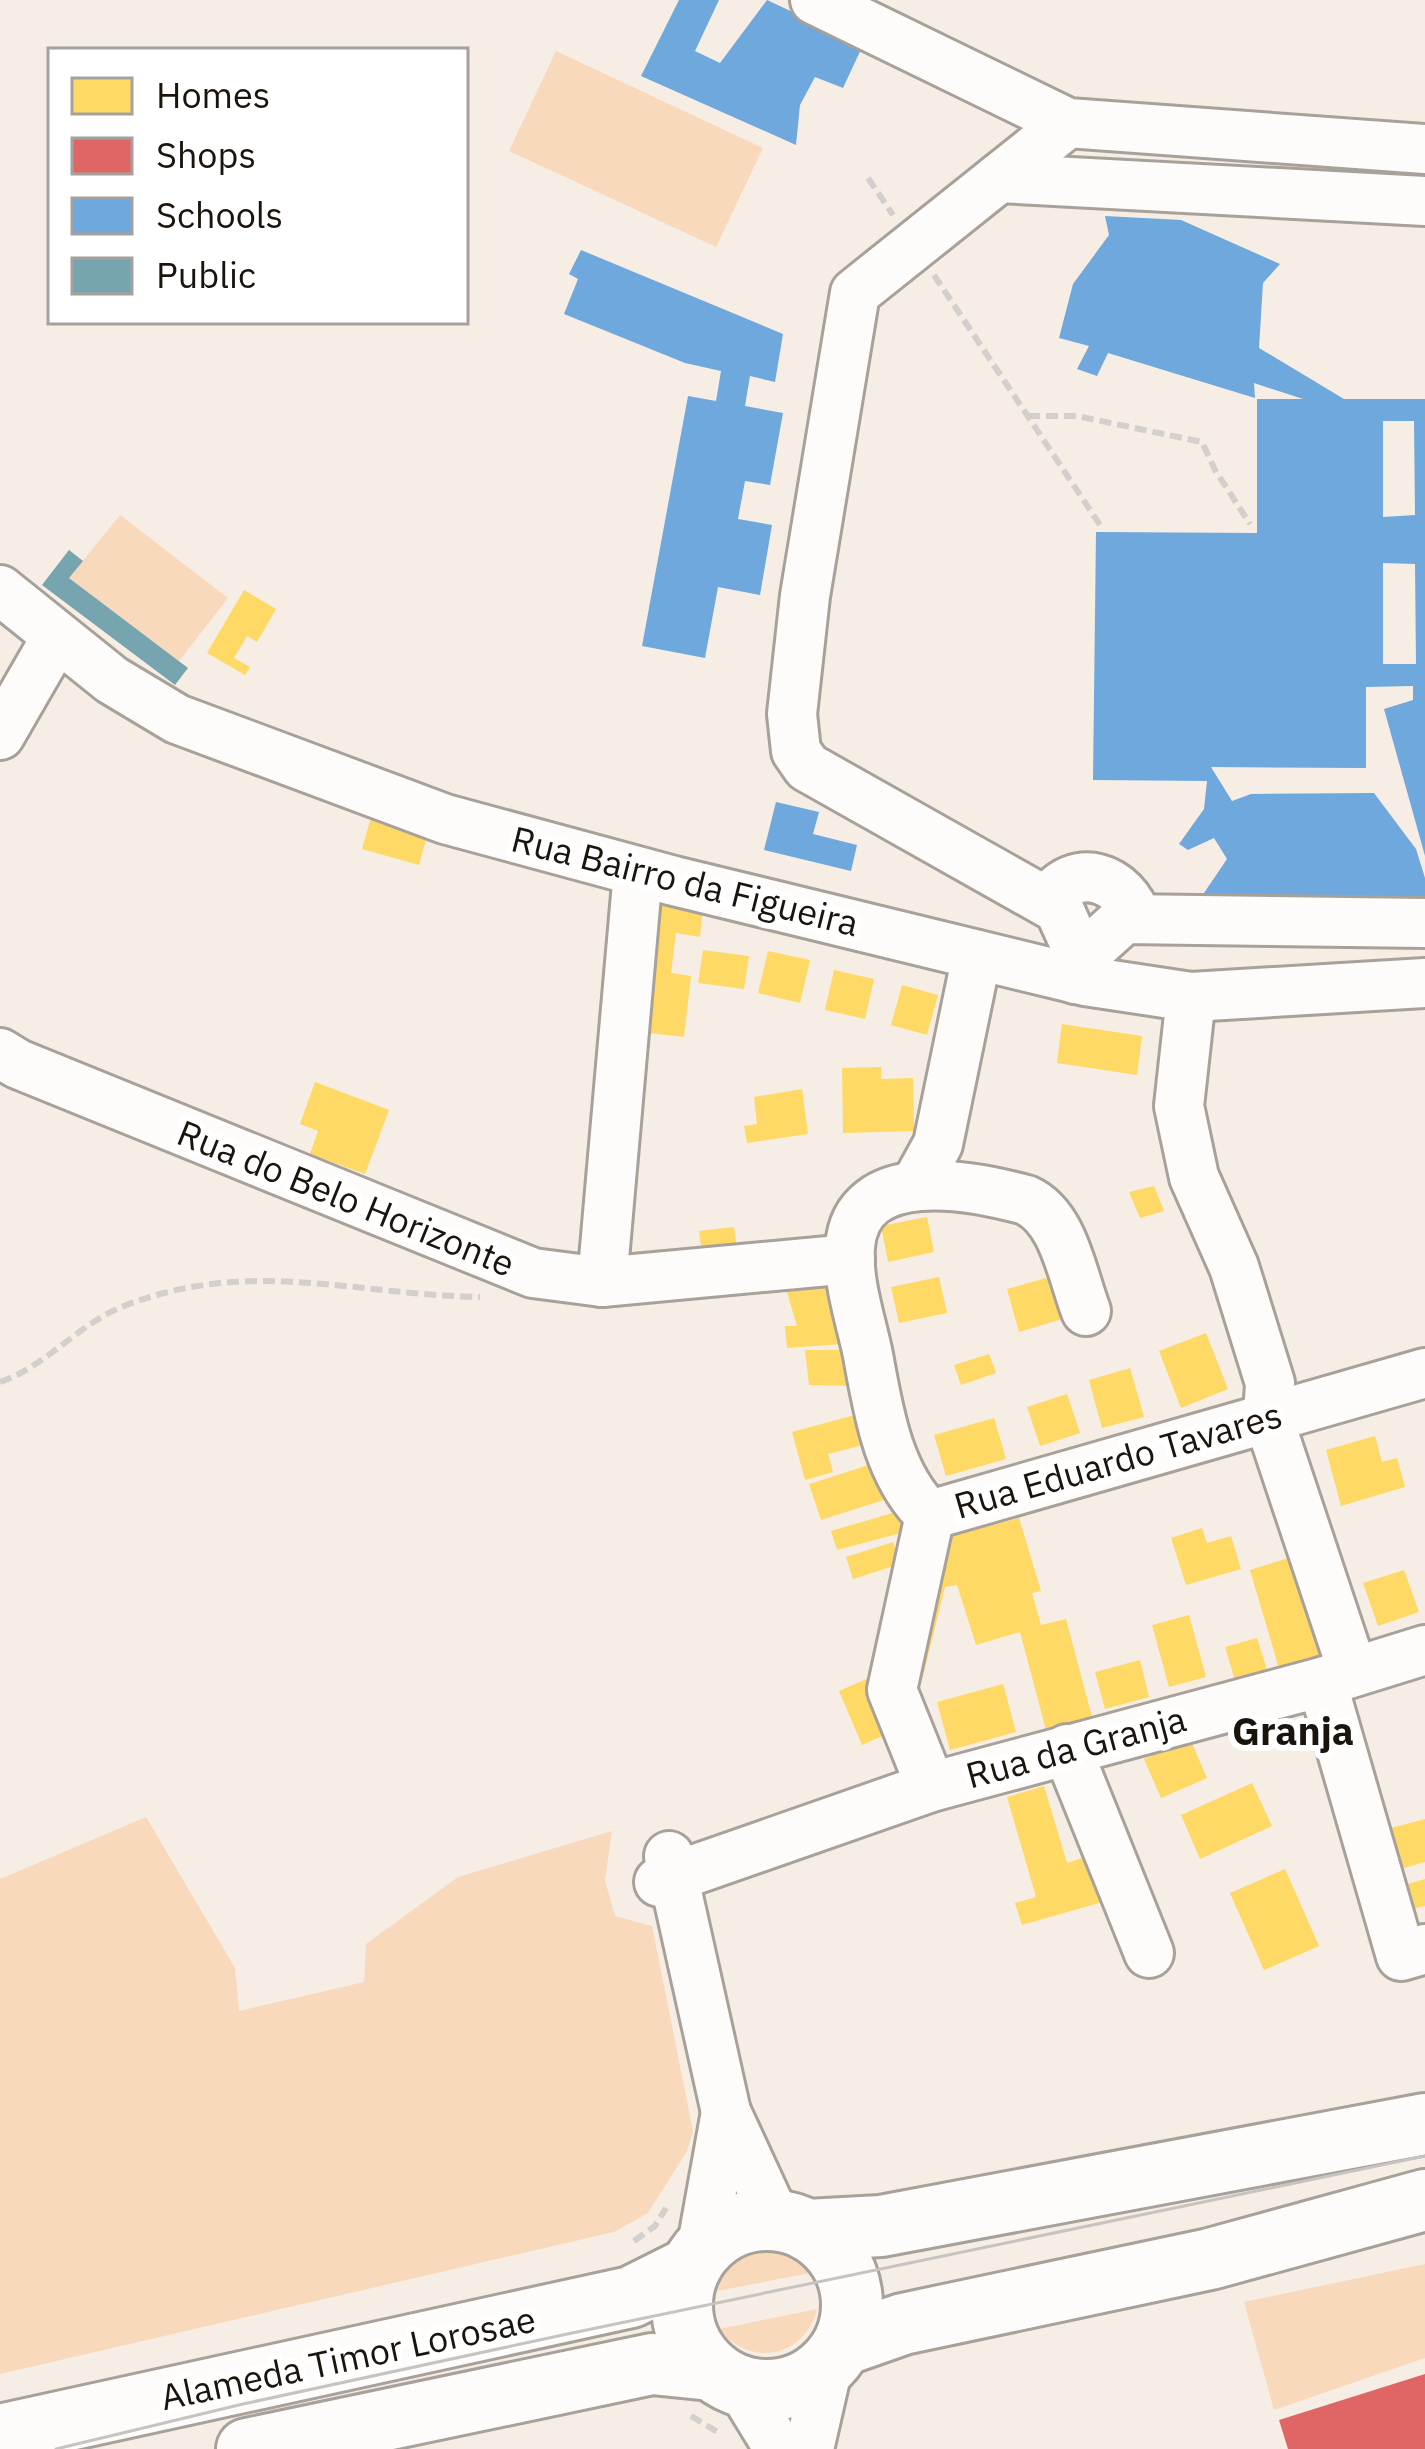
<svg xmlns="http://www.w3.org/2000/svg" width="1425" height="2449" viewBox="0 0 1425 2449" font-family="'IBM Plex Sans',sans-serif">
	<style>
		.green { fill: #f9d9bc }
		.homes { fill: #ffd966 }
		.shops { fill: #e06666 }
		.schools { fill: #6fa8dc; fill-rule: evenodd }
		.public { fill: #76a5af }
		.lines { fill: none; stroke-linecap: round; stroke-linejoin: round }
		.minor-casing { stroke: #a8a199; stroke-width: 54 }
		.major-casing { stroke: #a8a199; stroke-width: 66 }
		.path { stroke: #d2cfcd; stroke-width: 6; stroke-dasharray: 12 6; stroke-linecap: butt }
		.minor { stroke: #fefcfb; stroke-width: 48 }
		.major { stroke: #fefcfb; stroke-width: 60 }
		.tram { stroke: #c6c3c1; stroke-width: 3 }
		.labels { text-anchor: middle; stroke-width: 12; stroke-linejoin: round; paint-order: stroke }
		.street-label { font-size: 36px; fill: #1b140d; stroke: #fff }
		.neighbourhood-label { font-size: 39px; font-weight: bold; fill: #1b140d; stroke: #fff }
	</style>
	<rect width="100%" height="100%" fill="#f6ede4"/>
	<!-- green -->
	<g class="green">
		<path d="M556 51 763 148 716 247 509 151Z"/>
		<path d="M120 515 228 598 179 661 69 578Z"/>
		<path d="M146 1817 235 1968 239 2011 364 1982 366 1944 458 1877 612 1831 605 1880 615 1916 652 1926 693 2131 687 2151 648 2213 614 2232 0 2374V1879Z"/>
		<path d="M758 2248 788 2253 810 2273 712 2292C719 2268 733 2255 758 2248Z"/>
		<path d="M1425 2264V2358L1274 2410 1244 2302Z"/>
		<path d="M817 2309C805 2358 749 2368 719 2329Z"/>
	</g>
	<!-- homes -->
	<g class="homes">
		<path d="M244 590 276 609 257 642 247 636 234 658 250 667 245 675 207 653Z"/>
		<path d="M371 817 428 832 419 865 362 849Z"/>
		<path d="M666 898 703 906 700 937 676 933 671 973 691 976 684 1037 640 1032 649 909Z"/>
		<path d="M703 950 749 956 744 989 698 983Z"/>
		<path d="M768 951 810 960 800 1003 758 993Z"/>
		<path d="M834 970 874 979 865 1019 825 1010Z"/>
		<path d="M902 985 938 995 927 1035 891 1025Z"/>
		<path d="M1062 1024 1142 1036 1137 1075 1057 1063Z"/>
		<path d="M881 1067V1079L913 1078 914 1131 843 1133 842 1068Z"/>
		<path d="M315 1082 389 1110 365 1174 310 1154 318 1131 300 1124Z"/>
		<path d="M802 1089 808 1134 747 1143 744 1126 757 1124 754 1097Z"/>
		<path d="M1154 1186 1164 1211 1140 1218 1129 1192Z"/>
		<path d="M927 1217 934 1252 888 1262 881 1226Z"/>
		<path d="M734 1227 737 1249 702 1253 699 1231Z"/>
		<path d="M1067 1272 1079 1314 1019 1332 1007 1289Z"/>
		<path d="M939 1277 947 1313 899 1323 891 1287Z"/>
		<path d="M826 1286 843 1344 787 1348 785 1326H797L786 1289Z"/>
		<path d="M1206 1333 1228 1389 1181 1408 1159 1351Z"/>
		<path d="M805 1350H843L849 1386 809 1385Z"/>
		<path d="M989 1354 996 1373 961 1385 954 1365Z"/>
		<path d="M1130 1368 1144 1417 1102 1428 1089 1380Z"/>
		<path d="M1067 1394 1080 1433 1040 1446 1027 1407Z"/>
		<path d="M855 1415 863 1445 828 1454 833 1472 805 1480 792 1432Z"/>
		<path d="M994 1418 1006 1459 946 1476 934 1435Z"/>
		<path d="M1375 1436 1382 1462 1397 1458 1405 1487 1341 1506 1326 1450Z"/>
		<path d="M881 1461 893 1497 821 1520 809 1484Z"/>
		<path d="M906 1509 912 1530 837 1550 831 1531Z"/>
		<path d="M1019 1518 1041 1591 1032 1593 1041 1625 1066 1619 1092 1717 1046 1730 1020 1632 976 1645 957 1585 945 1587 922 1680 910 1677 937 1540Z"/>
		<path d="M1202 1528 1207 1543 1231 1536 1241 1569 1186 1585 1171 1538Z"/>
		<path d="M893 1542 900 1564 853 1579 846 1557Z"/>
		<path d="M1298 1555 1329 1657 1280 1672 1250 1570Z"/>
		<path d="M1404 1570 1419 1612 1378 1626 1363 1583Z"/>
		<path d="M1189 1615 1206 1677 1169 1687 1152 1625Z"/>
		<path d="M1257 1638 1267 1670 1235 1680 1225 1647Z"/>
		<path d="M1140 1660 1149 1697 1105 1709 1095 1672Z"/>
		<path d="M871 1677 894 1731 862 1745 839 1691Z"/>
		<path d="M1003 1684 1016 1732 950 1750 937 1702Z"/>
		<path d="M1190 1739 1207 1778 1161 1798 1144 1759Z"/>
		<path d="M1252 1783 1272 1826 1200 1859 1181 1815Z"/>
		<path d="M1044 1786 1067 1863 1092 1855 1106 1901 1022 1925 1015 1903 1036 1897 1007 1797Z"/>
		<path d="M1425 1819V1862L1397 1870 1387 1829Z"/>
		<path d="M1285 1869 1319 1946 1264 1970 1230 1893Z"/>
		<path d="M1425 1879V1906L1415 1908 1408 1884Z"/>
	</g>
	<!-- shops -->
	<path class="shops" d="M1425 2374V2449H1288L1279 2420Z"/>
	<!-- schools -->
	<g class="schools">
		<path d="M679 0H719L695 51 720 63 767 0 863 45 843 88 815 77 800 105 796 145 641 76Z"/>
		<path d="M1105 216 1181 220 1280 264 1263 283 1259 348 1344 399H1425V856L1384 709 1413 700V686L1366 687V768L1211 767 1232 801 1251 794 1374 793 1416 849 1425 878V897L1202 896 1227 859 1214 838 1188 850 1179 844 1204 809 1207 781 1093 780 1096 532 1257 533V399H1303L1254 383 1255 398 1108 353 1097 376 1077 369 1089 346 1059 338 1073 284 1109 235ZM1383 421H1414L1415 515 1383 517ZM1383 563 1415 564 1416 664H1383Z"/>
		<path d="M581 250 783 334 775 382 750 376 745 406 783 413 770 485 745 481 738 519 772 525 760 595 718 587 705 658 642 646 688 396 716 401 721 371 685 363 564 314 578 279 569 274Z"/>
		<path d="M776 802 819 812 813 834 857 845 851 871 764 850Z"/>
	</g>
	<!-- public -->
	<path class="public" d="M69 550 83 561 69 578 188 668 175 685 42 585Z"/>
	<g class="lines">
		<!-- minor casing -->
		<g class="minor-casing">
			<g id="minor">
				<path d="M815 0 1068 123 1425 149"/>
				<path d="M1068 123 855 293 805 596 792 714 796 751 807 767 1059 909 1081 958"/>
				<path d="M999 178 1425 201"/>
				<path d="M0 590 112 680 177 719 445 819 674 881 1085 981 1191 997 1425 983"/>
				<path d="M0 735 56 638"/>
				<path d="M1048 901C1075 859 1125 878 1137 919"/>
				<path d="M1075 979 1081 958 1124 919 1425 923"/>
				<path d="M1191 997 1179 1106 1194 1177 1234 1267 1270 1383 1268 1417 1353 1672"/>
				<path d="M0 1053 18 1064 533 1273 602 1282 850 1259"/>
				<path d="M916 1184 938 1144 977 955"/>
				<path d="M602 1282 638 872"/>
				<path d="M1086 1311C1072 1275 1064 1217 1026 1200 971 1185 856 1162 850 1247 847 1281 861 1321 868 1355 878 1410 888 1476 930 1515L1425 1373"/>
				<path d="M930 1515 892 1690 931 1787"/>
				<path d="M1322 1682 1401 1956 1425 1949"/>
				<path d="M1067 1749 1149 1953"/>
				<path d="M669 1856 726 2112"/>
				<path d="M659 1882 931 1787 1322 1682 1425 1650"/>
				<path d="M701 2251 726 2112 776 2220"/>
				<path d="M741 2387 779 2449"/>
				<path d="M809 2449 828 2366"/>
			</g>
		</g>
		<!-- major casing -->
		<g class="major-casing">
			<g id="major">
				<circle cx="767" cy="2305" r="85"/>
				<path d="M807 2230 881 2226 1425 2124"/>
				<path d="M843 2345 903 2324 1210 2259 1425 2200"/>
				<path d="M0 2435 631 2297 691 2267"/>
				<path d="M247 2449 652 2364 711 2370"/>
			</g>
		</g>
		<!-- path -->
		<g class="path">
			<path d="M868 178 893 215"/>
			<path d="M934 275 1102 528"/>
			<path d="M1028 416H1077L1202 442 1215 470 1250 524"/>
			<path d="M0 1382C47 1366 78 1324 124 1306 249 1257 354 1295 480 1297"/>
			<path d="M634 2241 655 2226 666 2208"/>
			<path d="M691 2416 721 2434"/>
		</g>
		<!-- minor -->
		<use href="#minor" class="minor"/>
		<!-- major -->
		<use href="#major" class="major"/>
		<!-- tram -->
		<path class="tram" d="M56 2449 243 2404 572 2333 1425 2156"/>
	</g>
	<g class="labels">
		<!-- street labels -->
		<g class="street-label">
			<text transform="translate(685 881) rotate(14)" y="13">Rua Bairro da Figueira</text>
			<text transform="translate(346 1198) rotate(22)" y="13">Rua do Belo Horizonte</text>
			<text transform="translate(1118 1460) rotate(-16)" y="13">Rua Eduardo Tavares</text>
			<text transform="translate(1076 1747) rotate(-15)" y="13">Rua da Granja</text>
			<text transform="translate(348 2358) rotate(-12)" y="13">Alameda Timor Lorosae</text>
		</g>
		<!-- neighbourhood labels -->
		<g class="neighbourhood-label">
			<text x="1293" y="1745">Granja</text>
		</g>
	</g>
	<!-- legend -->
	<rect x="48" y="48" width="420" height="276" fill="#ffffff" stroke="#a4a19e" stroke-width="3"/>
	<rect x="72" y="78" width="60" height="36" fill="#ffd966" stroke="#a4a19e" stroke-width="3"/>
	<text x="156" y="108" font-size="36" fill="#1b140d">Homes</text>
	<rect x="72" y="138" width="60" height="36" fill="#e06666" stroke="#a4a19e" stroke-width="3"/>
	<text x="156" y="168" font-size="36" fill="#1b140d">Shops</text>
	<rect x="72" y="198" width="60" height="36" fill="#6fa8dc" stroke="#a4a19e" stroke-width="3"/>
	<text x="156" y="228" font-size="36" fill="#1b140d">Schools</text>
	<rect x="72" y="258" width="60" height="36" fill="#76a5af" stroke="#a4a19e" stroke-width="3"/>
	<text x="156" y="288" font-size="36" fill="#1b140d">Public</text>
</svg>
